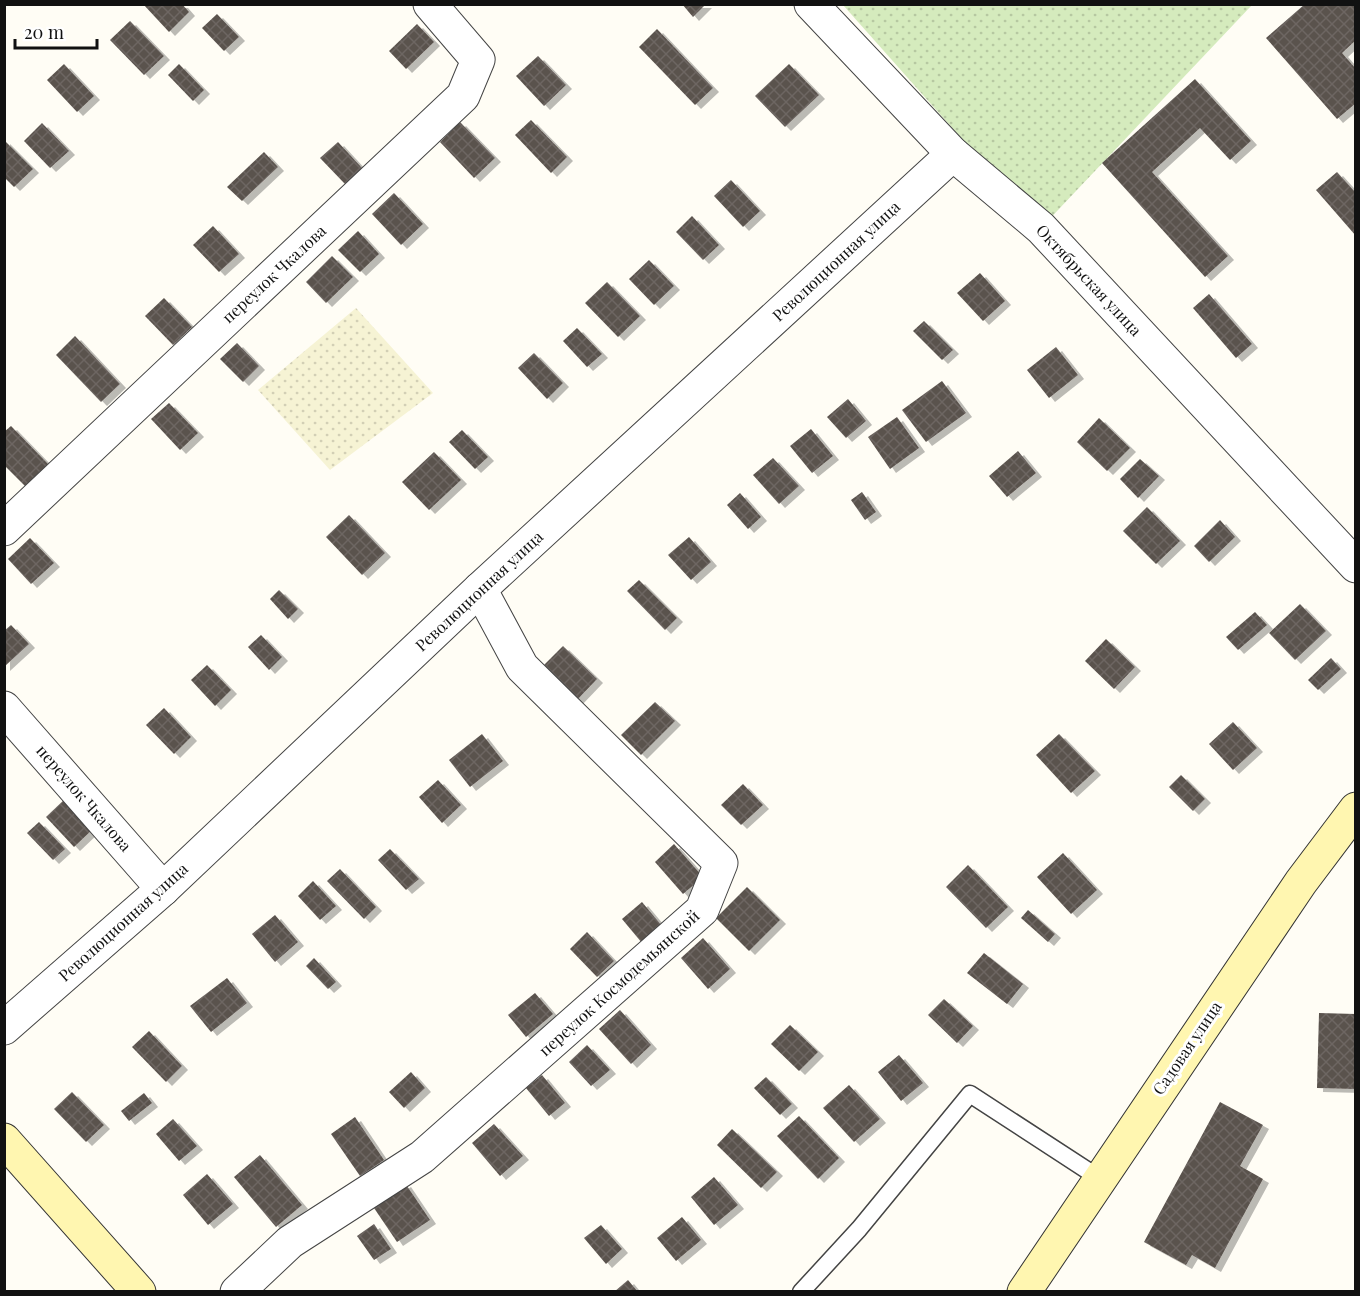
<svg xmlns="http://www.w3.org/2000/svg" width="1360" height="1296" viewBox="0 0 1360 1296" font-family="'Playfair Display',serif">
	<style>
		.farmland { fill: url(#farmland-dots) }
		.grass { fill: url(#grass-dots) }
		.building { fill: url(#building-cross-hatch); filter: url(#shadow) }
		.lines { fill: none; stroke-linecap: round; stroke-linejoin: round }
		.lane-casing { stroke: #444; stroke-width: 19 }
		.street-casing { stroke: #444; stroke-width: 35 }
		.secondary-casing { stroke: #333; stroke-width: 35 }
		.lane { stroke: #fff; stroke-width: 16 }
		.street { stroke: #fff; stroke-width: 33 }
		.secondary { stroke: #fff6b0; stroke-width: 33 }
		.labels { text-anchor: middle; stroke-width: 6; stroke-linejoin: round; paint-order: stroke }
		.street-label { font-size: 16px; fill: #111; stroke: #fff }
	</style>
	<defs>
		<pattern id="farmland-dots" width="8" height="8" patternUnits="userSpaceOnUse" patternTransform="scale(1.5)"><rect width="8" height="8" fill="#f6f3d4"/><path d="M2 2h.1M6 6h.1" fill="none" stroke="#d2cfb5" stroke-width="1.8" stroke-linecap="round"/></pattern>
		<pattern id="grass-dots" width="8" height="8" patternUnits="userSpaceOnUse" patternTransform="scale(1.5)"><rect width="8" height="8" fill="#d5ebbd"/><path d="M2 2h.1M6 6h.1" fill="none" stroke="#b6c8a1" stroke-width="1.8" stroke-linecap="round"/></pattern>
		<pattern id="building-cross-hatch" width="8" height="8" patternUnits="userSpaceOnUse" patternTransform="scale(1.5)"><rect width="8" height="8" fill="#5a524d"/><path d="M0 0l8 8M0 8l8-8" fill="none" stroke="#6d6662"/></pattern>
		<filter id="shadow"><feDropShadow dx="6" dy="4" stdDeviation="0" flood-color="#0004"/></filter>
	</defs>
	<rect width="100%" height="100%" fill="#fffdf5"/>
	<!-- farmland -->
	<path class="farmland" d="M356 308 433 393 330 470 258 390Z"/>
	<!-- grass -->
	<path class="grass" d="M843 5H1252L1041 228Z"/>
	<!-- building -->
	<g class="building">
		<path d="M143 4H182L189 12 169 32Z"/>
		<path d="M682 4H706L693 17Z"/>
		<path d="M1305 4H1356V40L1342 53 1356 69V103L1337 119 1266 38Z"/>
		<path d="M217 14 239 37 224 51 202 28Z"/>
		<path d="M130 21 164 56 144 75 110 40Z"/>
		<path d="M417 24 434 42 406 69 389 51Z"/>
		<path d="M657 29 713 88 695 105 639 47Z"/>
		<path d="M538 56 566 85 544 106 516 76Z"/>
		<path d="M64 64 94 96 77 112 47 80Z"/>
		<path d="M179 64 204 90 193 101 168 75Z"/>
		<path d="M789 64 819 95 785 127 755 96Z"/>
		<path d="M1195 79 1251 141 1230 160 1200 128 1152 172 1228 256 1205 277 1102 163Z"/>
		<path d="M531 120 567 157 551 173 515 135Z"/>
		<path d="M460 122 495 158 474 178 440 142Z"/>
		<path d="M42 123 69 151 50 168 24 141Z"/>
		<path d="M4 140 33 169 14 187 4 177Z"/>
		<path d="M338 142 362 168 345 184 320 158Z"/>
		<path d="M264 152 278 167 242 201 227 187Z"/>
		<path d="M1337 172 1356 193V236L1316 190Z"/>
		<path d="M731 180 760 211 743 227 714 196Z"/>
		<path d="M394 193 423 224 401 245 372 214Z"/>
		<path d="M692 216 719 245 703 260 676 232Z"/>
		<path d="M213 226 239 254 219 272 193 245Z"/>
		<path d="M358 231 379 254 360 272 338 250Z"/>
		<path d="M332 256 353 277 326 303 306 282Z"/>
		<path d="M649 260 674 286 654 305 629 279Z"/>
		<path d="M980 273 1005 301 983 321 957 293Z"/>
		<path d="M607 282 640 316 618 337 585 303Z"/>
		<path d="M1209 294 1252 344 1236 358 1193 308Z"/>
		<path d="M164 298 192 327 173 345 145 316Z"/>
		<path d="M924 321 953 350 942 360 913 331Z"/>
		<path d="M577 328 602 354 587 367 563 341Z"/>
		<path d="M75 336 120 384 101 402 56 355Z"/>
		<path d="M237 343 259 366 243 382 220 359Z"/>
		<path d="M1056 347 1078 375 1049 398 1027 370Z"/>
		<path d="M534 353 563 383 547 399 518 368Z"/>
		<path d="M942 381 966 413 926 442 902 410Z"/>
		<path d="M848 399 866 421 846 438 827 417Z"/>
		<path d="M169 403 198 433 180 450 151 419Z"/>
		<path d="M897 417 919 448 890 469 868 437Z"/>
		<path d="M1099 418 1130 448 1107 471 1077 442Z"/>
		<path d="M11 426 48 464 25 486 4 465V432Z"/>
		<path d="M811 429 833 456 812 473 790 446Z"/>
		<path d="M462 430 488 457 475 469 449 442Z"/>
		<path d="M1018 451 1036 473 1007 497 989 476Z"/>
		<path d="M434 452 461 480 429 510 402 482Z"/>
		<path d="M773 458 799 486 779 504 753 475Z"/>
		<path d="M1140 459 1159 476 1138 498 1120 479Z"/>
		<path d="M862 492 876 512 865 520 851 500Z"/>
		<path d="M740 493 761 517 748 529 727 505Z"/>
		<path d="M1147 507 1180 541 1156 564 1123 531Z"/>
		<path d="M349 515 385 553 362 575 326 537Z"/>
		<path d="M1220 520 1235 537 1209 562 1194 546Z"/>
		<path d="M689 537 711 562 691 580 668 555Z"/>
		<path d="M30 538 54 563 31 584 8 559Z"/>
		<path d="M639 580 677 618 665 630 627 591Z"/>
		<path d="M279 590 298 609 288 619 270 599Z"/>
		<path d="M1300 604 1326 631 1295 660 1269 633Z"/>
		<path d="M1255 612 1267 625 1238 650 1226 637Z"/>
		<path d="M11 625 29 644 4 667V631Z"/>
		<path d="M261 635 282 657 269 670 248 647Z"/>
		<path d="M1106 639 1135 667 1114 689 1085 661Z"/>
		<path d="M563 646 597 679 575 702 540 669Z"/>
		<path d="M1331 658 1341 669 1318 690 1308 680Z"/>
		<path d="M207 665 231 690 215 706 191 680Z"/>
		<path d="M655 702 675 721 641 755 621 735Z"/>
		<path d="M164 708 191 737 174 754 146 725Z"/>
		<path d="M1233 722 1257 748 1233 770 1209 744Z"/>
		<path d="M482 734 503 761 470 787 449 760Z"/>
		<path d="M1059 734 1095 771 1071 793 1036 755Z"/>
		<path d="M1181 775 1205 799 1193 811 1169 787Z"/>
		<path d="M438 780 461 805 442 823 419 797Z"/>
		<path d="M743 784 763 805 741 825 721 805Z"/>
		<path d="M66 798 94 828 74 847 46 817Z"/>
		<path d="M39 822 65 849 53 860 27 833Z"/>
		<path d="M674 844 703 877 683 894 655 862Z"/>
		<path d="M390 849 419 879 406 890 378 860Z"/>
		<path d="M1063 853 1097 890 1071 914 1037 877Z"/>
		<path d="M968 865 1008 907 986 928 946 887Z"/>
		<path d="M340 869 376 907 364 919 327 881Z"/>
		<path d="M313 881 336 906 320 920 298 896Z"/>
		<path d="M747 887 780 920 749 951 716 918Z"/>
		<path d="M642 902 662 926 642 943 622 919Z"/>
		<path d="M1028 910 1055 934 1048 942 1021 918Z"/>
		<path d="M275 915 298 942 275 962 252 934Z"/>
		<path d="M587 932 614 961 597 977 570 949Z"/>
		<path d="M703 938 730 969 708 989 681 958Z"/>
		<path d="M984 953 1023 984 1007 1004 967 973Z"/>
		<path d="M314 958 336 982 328 989 306 966Z"/>
		<path d="M227 978 247 1003 211 1032 190 1006Z"/>
		<path d="M535 993 553 1014 526 1037 508 1015Z"/>
		<path d="M944 999 973 1026 957 1043 928 1015Z"/>
		<path d="M620 1010 651 1045 631 1064 599 1029Z"/>
		<path d="M1319 1013 1356 1014V1089L1317 1088Z"/>
		<path d="M790 1025 818 1052 799 1071 771 1044Z"/>
		<path d="M149 1031 182 1066 166 1082 132 1047Z"/>
		<path d="M587 1045 610 1070 591 1086 569 1062Z"/>
		<path d="M899 1055 923 1083 901 1101 878 1072Z"/>
		<path d="M411 1072 425 1088 404 1108 389 1092Z"/>
		<path d="M542 1075 565 1103 549 1116 526 1088Z"/>
		<path d="M766 1077 792 1104 780 1115 754 1088Z"/>
		<path d="M849 1085 880 1119 854 1142 823 1108Z"/>
		<path d="M72 1092 104 1125 86 1142 54 1109Z"/>
		<path d="M144 1093 152 1103 129 1121 121 1111Z"/>
		<path d="M1220 1102 1263 1125 1240 1166 1263 1179 1215 1268 1192 1255 1186 1265 1144 1242Z"/>
		<path d="M799 1116 839 1158 818 1179 777 1136Z"/>
		<path d="M355 1117 384 1160 360 1176 331 1134Z"/>
		<path d="M173 1119 197 1146 179 1161 156 1134Z"/>
		<path d="M494 1124 523 1156 500 1176 472 1143Z"/>
		<path d="M732 1129 777 1172 761 1188 717 1145Z"/>
		<path d="M260 1155 302 1205 276 1227 234 1177Z"/>
		<path d="M207 1174 233 1204 208 1225 183 1195Z"/>
		<path d="M714 1177 738 1205 714 1225 691 1197Z"/>
		<path d="M405 1183 430 1220 397 1242 372 1205Z"/>
		<path d="M682 1217 701 1240 676 1261 657 1238Z"/>
		<path d="M374 1224 391 1249 374 1260 357 1236Z"/>
		<path d="M601 1225 622 1249 606 1264 584 1238Z"/>
		<path d="M628 1280 638 1292H614Z"/>
	</g>
	<g class="lines">
		<!-- lane casing -->
		<g class="lane-casing">
			<path id="lane" d="M801 1292 859 1229 970 1094 1099 1178"/>
		</g>
		<!-- street casing -->
		<g class="street-casing">
			<g id="street">
				<path d="M811 4 953 154 1041 228 1356 566"/>
				<path d="M4 529 463 96 478 60 430 4"/>
				<path d="M4 708 163 889"/>
				<path d="M4 1028 163 889 480 589 953 154"/>
				<path d="M237 1292 290 1242 422 1157 702 910 721 863 522 667 480 589"/>
			</g>
		</g>
		<!-- secondary casing -->
		<g class="secondary-casing">
			<g id="secondary">
				<path d="M4 1140 139 1292"/>
				<path d="M1024 1292 1301 882 1356 809"/>
			</g>
		</g>
		<!-- lane -->
		<use href="#lane" class="lane"/>
		<!-- street -->
		<use href="#street" class="street"/>
		<!-- secondary -->
		<use href="#secondary" class="secondary"/>
	</g>
	<g class="labels">
		<!-- street labels -->
		<g class="street-label">
			<text transform="translate(836 261) rotate(-43)" y="6">Революционная улица</text>
			<text transform="translate(274 274) rotate(-43)" y="6">переулок Чкалова</text>
			<text transform="translate(1089 280) rotate(47)" y="6">Октябрьская улица</text>
			<text transform="translate(479 591) rotate(-43)" y="6">Революционная улица</text>
			<text transform="translate(84 798) rotate(49)" y="6">переулок Чкалова</text>
			<text transform="translate(123 922) rotate(-42)" y="6">Революционная улица</text>
			<text transform="translate(619 983) rotate(-42)" y="6">переулок Космодемьянской</text>
			<text transform="translate(1187 1048) rotate(-56)" y="6">Садовая улица</text>
		</g>
	</g>
	<!-- border -->
	<rect width="1360" height="1296" fill="none" stroke="#111111" stroke-width="12"/>
	<!-- scale -->
	<path d="M15 39v9h82v-9" fill="none" stroke="#111111" stroke-width="3"/>
	<text x="24" y="39" font-size="18" fill="#111111" stroke="#ffffff" stroke-width="4.5" paint-order="stroke">20 m</text>
</svg>
